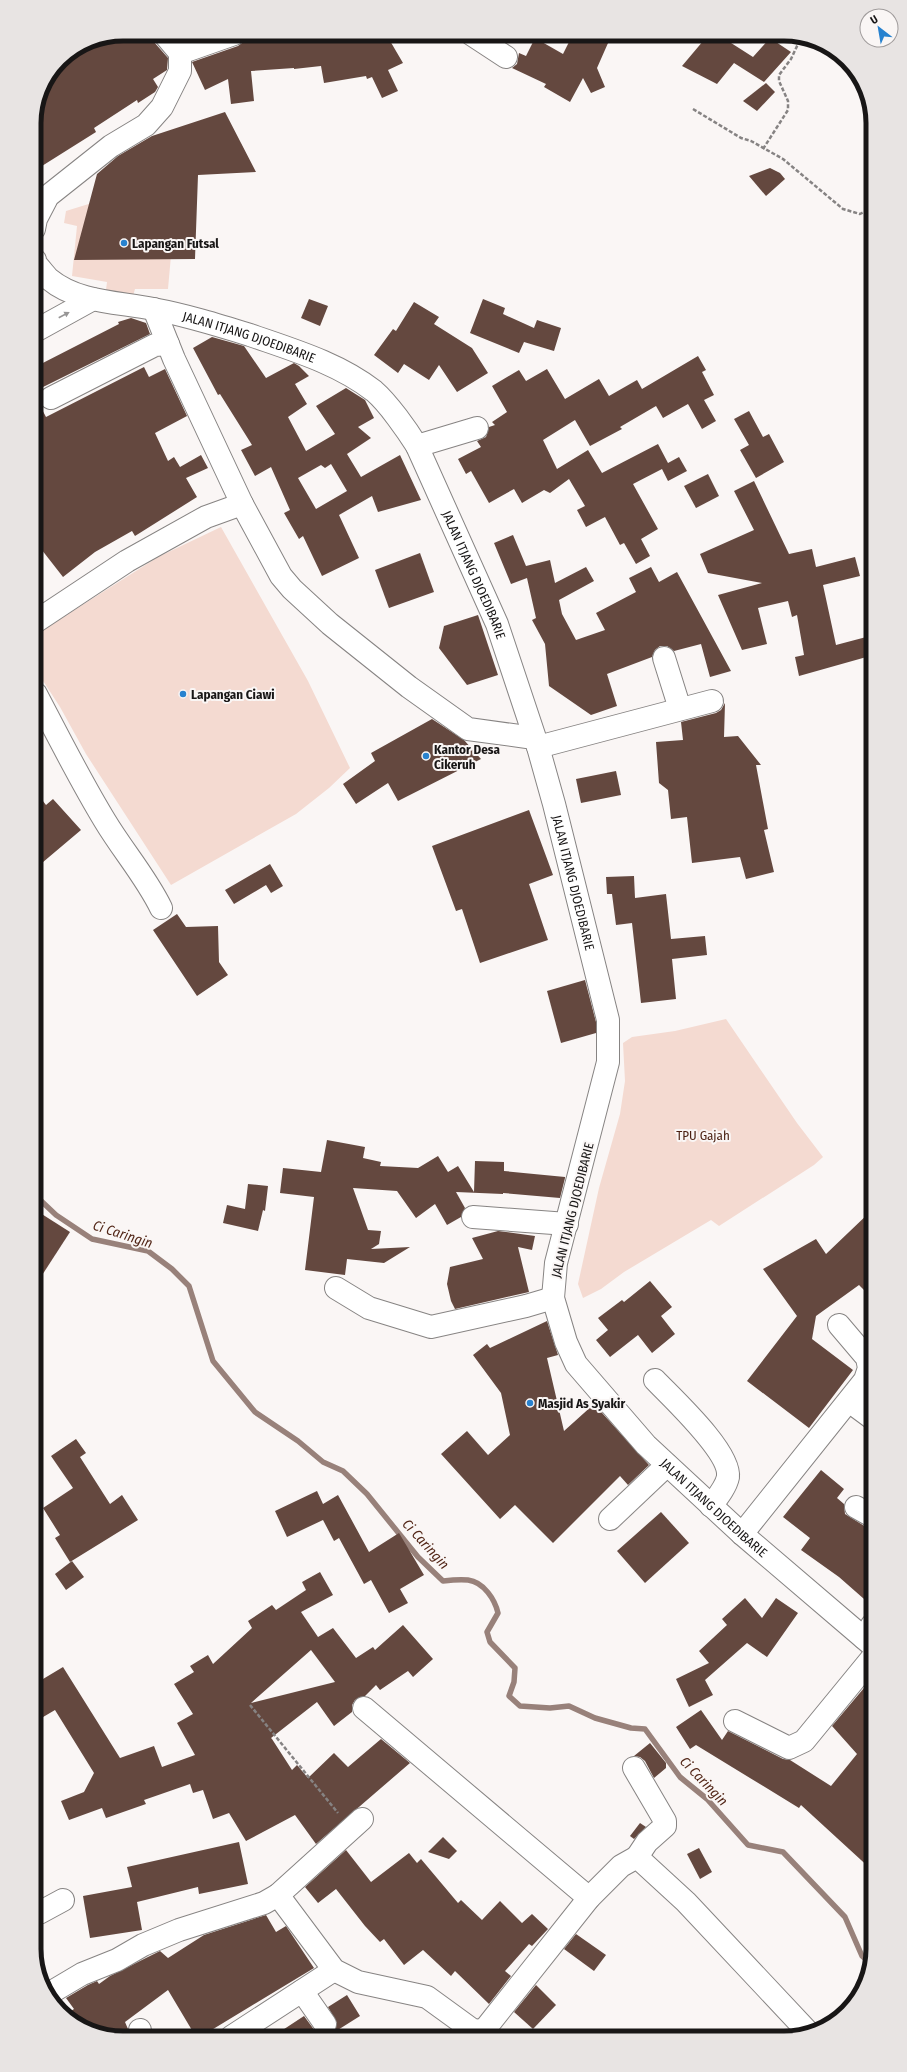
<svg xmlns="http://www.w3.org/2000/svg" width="907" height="2072" viewBox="0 0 907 2072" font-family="'Fira Sans Condensed',sans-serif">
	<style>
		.green { fill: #f4dad1 }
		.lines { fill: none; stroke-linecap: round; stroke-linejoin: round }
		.stream { stroke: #98817a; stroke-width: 5.5 }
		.building { fill: #64483f; fill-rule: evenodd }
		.minor-casing { stroke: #878483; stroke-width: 24 }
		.major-casing { stroke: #878483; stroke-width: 24 }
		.path { stroke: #868383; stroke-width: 2.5; stroke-dasharray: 4 2; stroke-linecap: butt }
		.minor { stroke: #fff; stroke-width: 22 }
		.major { stroke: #fff; stroke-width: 22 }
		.oneway { fill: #979696 }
		.poi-dot { fill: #2882cf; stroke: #faf6f5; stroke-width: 1.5 }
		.labels { text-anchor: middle; stroke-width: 4; stroke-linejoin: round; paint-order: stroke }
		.poi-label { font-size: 13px; font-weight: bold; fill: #181616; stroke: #faf6f5; text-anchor: start }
		.street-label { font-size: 13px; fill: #181616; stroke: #faf6f5 }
		.park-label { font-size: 13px; fill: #4a1f10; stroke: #faf6f5 }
		.water-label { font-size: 14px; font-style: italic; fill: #532718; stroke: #faf6f5 }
		.rim { fill: none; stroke: #181616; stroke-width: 5 }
	</style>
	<rect width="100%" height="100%" fill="#faf6f5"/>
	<!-- green -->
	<g class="green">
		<path d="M108 198 176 200 168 289H135L133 296 106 290 107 282 72 276 77 226 64 223 66 211Z"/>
		<path d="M221 527 308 681 350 768 329 788 296 814 171 885 86 754 60 707 36 670 35 635 158 557Z"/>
		<path d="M726 1019 797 1123 823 1157 814 1165 719 1226 711 1220 624 1272 601 1289 583 1298 578 1284 599 1188 620 1114 625 1081 623 1043 632 1037 675 1031Z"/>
	</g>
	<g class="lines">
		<!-- stream -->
		<path class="stream" d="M37 1197 56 1215 92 1239 148 1251 172 1269 189 1286 213 1361 255 1412 298 1441 323 1462 343 1471 367 1494 418 1557 443 1581C451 1580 460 1579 468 1580 484 1582 495 1600 498 1613L487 1632 490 1642 515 1668 514 1682 509 1696 520 1706 550 1708 569 1706 595 1718 631 1728 645 1729 680 1777 707 1799 748 1845 783 1852 845 1917 862 1956 869 1962"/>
	</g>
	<!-- building -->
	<g class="building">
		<path d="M124 34H152L154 42 168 58 167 70 153 79 158 87 155 92 138 103 137 100 94 128 96 132 34 171V118L41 89 58 64 94 40Z"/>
		<path d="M295 34H329L331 40 347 34H386L403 63 388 70 398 91 382 98 372 77 367 79 366 76 324 83 321 66 294 69V68L251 71 254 101 231 104 228 79 205 90 192 62 238 46 243 42 246 37Z"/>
		<path d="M573 34H612L597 68 605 87 591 93 583 78 570 102 544 87 546 84 512 68 517 64 519 53 526 56 535 38 563 54Z"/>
		<path d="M709 34H717L753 57 770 38 791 52 764 82 734 63 717 84 682 66Z"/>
		<path d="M766 83 775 92 757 111 743 101Z"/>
		<path d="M225 112 256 172 198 175 195 259 74 260 97 174 118 156 152 136Z"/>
		<path d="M770 168 780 173 785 179 766 196 749 176Z"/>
		<path d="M309 299 328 306 320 326 301 318Z"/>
		<path d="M483 299 505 308 503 314 534 328 537 320 561 328 554 351 524 342 519 353 470 333Z"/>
		<path d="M414 302 439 317 434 324 472 348 488 373 457 392 439 365 429 380 404 364 398 373 374 355 393 329 396 331Z"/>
		<path d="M131 318 146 323 150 334 35 391V367L119 324 118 322Z"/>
		<path d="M212 337 244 346 266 378 294 363 299 366 309 376 295 384 307 404 288 417 306 451 335 434 316 406 346 388 365 400 374 418 358 427 371 438 347 454 361 477 400 455 421 500 378 512 372 496 339 515 359 558 322 576 303 536 299 539 284 513 290 510 271 467 255 476 241 450 252 445 220 394 218 395 193 348ZM331 464 347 491 316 509 298 478 321 465 325 468Z"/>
		<path d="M698 356 706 370 702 372 714 395 704 400 716 421 702 429 688 404 663 418 656 406 620 427 622 429 590 446 575 420 543 440 557 469 588 450 602 473 658 444 668 463 679 457 687 471 668 481 662 469 633 484 658 529 641 539 650 556 636 564 624 543 620 545 605 517 586 527 577 510 585 506 569 479 550 493 544 490 522 503 514 489 489 503 471 471 466 474 458 459 481 447 477 441 486 437 489 427 495 425 492 422 507 412 492 386 519 370 526 381 547 369 565 399 599 379 609 396 637 380 642 389Z"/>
		<path d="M144 367 149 377 165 369 187 416 155 433 168 461 174 457 180 467 201 455 208 468 186 478 197 497 135 536 132 531 95 552 63 577 38 545 40 543 35 536V396L46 417Z"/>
		<path d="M749 411 763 437 769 434 784 462 756 478 740 450 749 445 734 419Z"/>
		<path d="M708 474 719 496 696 508 684 486Z"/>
		<path d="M754 481 789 554 812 549 816 567 855 557 860 576 823 585 836 645 870 636V656L799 676 795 657 804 655 797 615 792 617 788 601 758 608 767 644 742 650 718 595 762 583 708 573 700 554 754 530 734 491Z"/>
		<path d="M513 535 526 566 550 560 555 583 586 567 594 581 559 600 562 614 576 640 605 630 596 613 636 592 629 578 651 567 659 582 677 572 731 671 710 677 701 644 674 651 667 646H660L655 650 652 657 607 674 617 706 591 715 549 686 545 644 532 620 536 618 527 578 511 584 494 543Z"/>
		<path d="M420 553 434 592 389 608 375 570Z"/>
		<path d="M478 615 498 675 467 685 439 648 444 626Z"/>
		<path d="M725 703 724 737 738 736 761 765H756L768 829 764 830 774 872 746 879 740 857 692 863 687 817 671 819 668 790 659 783 656 742 683 740 681 722 716 713 721 710Z"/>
		<path d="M432 719 464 740 481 759 398 801 388 783 356 804 343 784 375 761 371 753Z"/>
		<path d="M616 771 621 795 581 803 576 779Z"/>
		<path d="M36 792 46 805 53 799 81 830 36 868Z"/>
		<path d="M529 810 553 875 529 884 548 940 480 963 462 909 456 911 432 846Z"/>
		<path d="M270 864 283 886 271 893 266 885 234 904 225 890Z"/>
		<path d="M634 876 635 898 666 894 671 939 705 936 707 955 672 959 676 999 641 1003 632 923 616 925 612 894H607L606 877Z"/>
		<path d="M177 914 186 927 218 926 219 962 228 975 197 996 153 930Z"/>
		<path d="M585 980 596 1022V1033L561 1043 547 991Z"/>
		<path d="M327 1140 365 1147 363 1158 381 1162 380 1166 418 1168 438 1156 448 1172 458 1166 474 1192 475 1161 504 1162V1171L565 1177V1178L560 1198 503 1193V1194L456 1192 465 1208 461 1217 447 1225 435 1204 416 1218 397 1191 353 1188 368 1230 381 1231 379 1244 371 1249 410 1247 384 1263 347 1259 345 1275 305 1270 314 1197 280 1193 283 1168 321 1172Z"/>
		<path d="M248 1184 268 1186 265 1211 263 1210 258 1231 223 1223 227 1205 245 1209Z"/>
		<path d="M37 1211 70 1232 37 1283Z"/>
		<path d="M871 1211V1297L859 1285 816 1316 812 1339 853 1370 809 1428 747 1381 797 1316 763 1269 816 1239 826 1254Z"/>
		<path d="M498 1231 535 1236 532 1250 518 1247 529 1292 455 1309 451 1301 447 1284 450 1267 483 1259 472 1238Z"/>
		<path d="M650 1281 672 1307 661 1316 675 1334 652 1353 638 1335 610 1357 596 1340 608 1330 598 1318 622 1300 624 1302Z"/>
		<path d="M547 1321 558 1355 547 1358 564 1431 594 1404 649 1465 628 1485 620 1476 553 1543 515 1505 500 1519 441 1454 467 1431 488 1455 510 1435 501 1393 473 1355 487 1344 490 1348Z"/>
		<path d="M76 1439 86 1453 80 1457 110 1504 122 1495 138 1520 70 1562 55 1538 60 1535 43 1508 73 1488 51 1456Z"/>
		<path d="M821 1470 844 1489 837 1498 844 1504 845 1514 866 1527 872 1528V1606L839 1577 801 1550 810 1538 783 1517Z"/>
		<path d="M317 1491 323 1504 338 1495 369 1552 399 1533 424 1575 400 1589 408 1603 389 1613 371 1580 364 1584 339 1538 334 1541 323 1520 287 1537 275 1511Z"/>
		<path d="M661 1512 689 1543 645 1583 617 1551Z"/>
		<path d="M72 1561 84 1577 66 1590 55 1574Z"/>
		<path d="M320 1572 333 1595 301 1612 318 1637 333 1628 356 1658 373 1647 375 1650 403 1625 433 1659 413 1677 408 1671 380 1690 376 1685 365 1696 355 1700 352 1705V1712L334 1726 317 1702 271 1738 272 1739 292 1770 297 1765 308 1778 334 1753 348 1767 381 1739 410 1763 316 1844 295 1815 246 1841 229 1813 213 1819 203 1790 193 1793 190 1784 144 1800 146 1804 106 1818 102 1808 69 1820 61 1801 84 1792 94 1773 55 1710 38 1720V1682L63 1667 120 1758 154 1746 162 1767 195 1755 177 1723 193 1714 174 1684 194 1672 190 1666 208 1655 213 1664 252 1628 248 1621 272 1605 276 1610 306 1590 302 1582ZM311 1650 335 1682 251 1703Z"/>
		<path d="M745 1598 762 1618 776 1598 798 1613 767 1657 747 1643 705 1680 713 1695 689 1707 676 1679 709 1663 699 1651 727 1625 722 1619Z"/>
		<path d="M872 1680 873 1807 866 1814 873 1820V1871L801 1805 799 1808 696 1745 690 1749 676 1727 701 1710 722 1740 728 1731 783 1759 790 1760 831 1786 857 1754 832 1726 864 1688Z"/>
		<path d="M650 1743 666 1763V1768L654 1778 645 1761 640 1757 634 1756Z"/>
		<path d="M640 1823 646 1827 634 1839 630 1836Z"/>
		<path d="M443 1837 457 1851 449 1859 428 1852Z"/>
		<path d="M239 1842 248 1884 199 1894 198 1887 137 1902 142 1930 90 1938 83 1896 132 1887 127 1867Z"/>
		<path d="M699 1848 712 1872 700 1879 687 1854Z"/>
		<path d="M346 1850 371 1882 409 1853 417 1863 421 1859 458 1903 461 1900 482 1920 500 1901 522 1923 532 1914 548 1929 532 1946 529 1944 505 1971 511 1976 489 2004 455 1971 451 1976 423 1950 404 1965 384 1939 380 1942 365 1926 336 1889 318 1903 305 1887Z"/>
		<path d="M266 1915 276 1932 286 1926 314 1968 200 2037H196L168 1990 125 2022 128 2029 127 2038H117L69 2019 65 2015 74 2009 66 1998 88 1985 97 1981 99 1984 110 1976 160 1951 168 1958 204 1935Z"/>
		<path d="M576 1934 606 1955 594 1971 564 1949Z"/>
		<path d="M536 1985 556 2005 533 2029 514 2012Z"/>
		<path d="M347 1995 360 2016 333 2033 337 2023 328 2007Z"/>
		<path d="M304 2016 315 2031 319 2035 326 2036 272 2037Z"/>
	</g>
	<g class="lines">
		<!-- minor casing -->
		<g class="minor-casing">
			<g id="minor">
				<path d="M471 34 506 57"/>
				<path d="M180 53 234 34"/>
				<path d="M154 309 174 359 242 504 281 576 292 589 330 624 409 687 468 729 534 738"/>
				<path d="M35 331 93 299"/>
				<path d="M51 398 155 345 168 344"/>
				<path d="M417 446 477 428"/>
				<path d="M35 622 127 561 206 517 242 504"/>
				<path d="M664 658 680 709"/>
				<path d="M36 694C58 736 80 780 105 821 123 851 146 877 161 908"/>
				<path d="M538 747 712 701"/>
				<path d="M473 1217 567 1224"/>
				<path d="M336 1288 369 1308 431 1327 526 1306 553 1298"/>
				<path d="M655 1380C672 1398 731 1452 728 1477 726 1487 717 1498 711 1506"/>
				<path d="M849 1401 872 1418"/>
				<path d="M856 1507 872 1516"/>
				<path d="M610 1519 667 1465"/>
				<path d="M742 1534 865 1380 869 1368 867 1358 839 1325"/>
				<path d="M864 1638 872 1625"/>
				<path d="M364 1708 589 1898"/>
				<path d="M735 1721 789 1748 804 1741 872 1658"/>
				<path d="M634 1768 665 1821V1826L647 1842 637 1857"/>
				<path d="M278 1895 362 1819"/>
				<path d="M39 1913 63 1900"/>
				<path d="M302 1991 325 2024"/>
				<path d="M50 1993 82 1974 117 1960 143 1945 179 1930 264 1903 278 1895 334 1970 358 1982 427 1997 471 2029 477 2031 485 2029 589 1898 621 1866 637 1857 686 1902 809 2033"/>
				<path d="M231 2037 334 1970"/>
				<path d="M139 2038 140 2030"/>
			</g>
		</g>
		<!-- major casing -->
		<g class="major-casing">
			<g id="major">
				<path d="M34 229 36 219 48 196 111 146 146 125 162 107 180 71V53L164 34"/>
				<path id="s1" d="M35 260V263C40 268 44 274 49 279 78 303 119 302 153 309 186 315 218 325 250 335 293 350 338 363 374 391 388 403 407 430 417 446L497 624 538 747 554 804 608 1020V1062L556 1263 553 1298 566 1342 576 1364 646 1445 742 1534 872 1645"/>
			</g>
		</g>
		<!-- path -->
		<g class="path">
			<path d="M693 109 741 138 751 141 783 159 843 209 860 214 868 210"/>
			<path d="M763 149 788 110V101L779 81V75L791 59 798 44 793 35"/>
			<path d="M250 1705 338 1813"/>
		</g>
		<!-- minor -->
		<use href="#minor" class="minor"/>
		<!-- major -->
		<use href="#major" class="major"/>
	</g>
	<!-- one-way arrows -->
	<defs><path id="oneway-solid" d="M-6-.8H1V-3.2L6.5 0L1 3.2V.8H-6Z"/></defs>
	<use class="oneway" href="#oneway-solid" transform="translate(64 315) rotate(-28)"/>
	<!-- markers -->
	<g class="poi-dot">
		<circle cx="124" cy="243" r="4"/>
		<circle cx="183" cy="694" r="4"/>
		<circle cx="426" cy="756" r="4"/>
		<circle cx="530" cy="1403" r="4"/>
	</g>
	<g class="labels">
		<!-- poi labels -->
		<g class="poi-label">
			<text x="132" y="248">Lapangan Futsal</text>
			<text x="191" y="699">Lapangan Ciawi</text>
			<text x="434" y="754">Kantor Desa<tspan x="434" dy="15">Cikeruh</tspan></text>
			<text x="538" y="1408">Masjid As Syakir</text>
		</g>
		<!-- street labels -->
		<g class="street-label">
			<text dy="5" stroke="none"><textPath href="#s1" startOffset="234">JALAN ITJANG DJOEDIBARIE</textPath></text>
			<text dy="5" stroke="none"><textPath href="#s1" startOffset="582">JALAN ITJANG DJOEDIBARIE</textPath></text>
			<text dy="5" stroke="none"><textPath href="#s1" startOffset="906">JALAN ITJANG DJOEDIBARIE</textPath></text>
			<text transform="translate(572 1210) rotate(-76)" y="5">JALAN ITJANG DJOEDIBARIE</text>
			<text dy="5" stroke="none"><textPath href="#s1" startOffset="1602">JALAN ITJANG DJOEDIBARIE</textPath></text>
		</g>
		<!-- park labels -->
		<g class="park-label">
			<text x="703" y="1140">TPU Gajah</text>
		</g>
		<!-- water labels -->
		<g class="water-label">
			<text transform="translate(123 1234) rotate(18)" y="5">Ci Caringin</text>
			<text transform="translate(426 1544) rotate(48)" y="5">Ci Caringin</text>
			<text transform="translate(704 1781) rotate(46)" y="5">Ci Caringin</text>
		</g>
	</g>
	<!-- crop -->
	<path d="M0 0H907V2072H0ZM123 41H784A82 82 0 0 1 866 123V1949A82 82 0 0 1 784 2031H123A82 82 0 0 1 41 1949V123A82 82 0 0 1 123 41Z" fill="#e8e4e3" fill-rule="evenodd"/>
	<path class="rim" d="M123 41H784A82 82 0 0 1 866 123V1949A82 82 0 0 1 784 2031H123A82 82 0 0 1 41 1949V123A82 82 0 0 1 123 41Z"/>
	<!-- north arrow -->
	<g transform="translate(879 28) rotate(329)"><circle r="19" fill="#faf6f5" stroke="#a09c9c"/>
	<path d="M0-3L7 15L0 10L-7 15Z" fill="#2882cf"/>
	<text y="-6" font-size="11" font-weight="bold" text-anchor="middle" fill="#181616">U</text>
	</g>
</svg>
